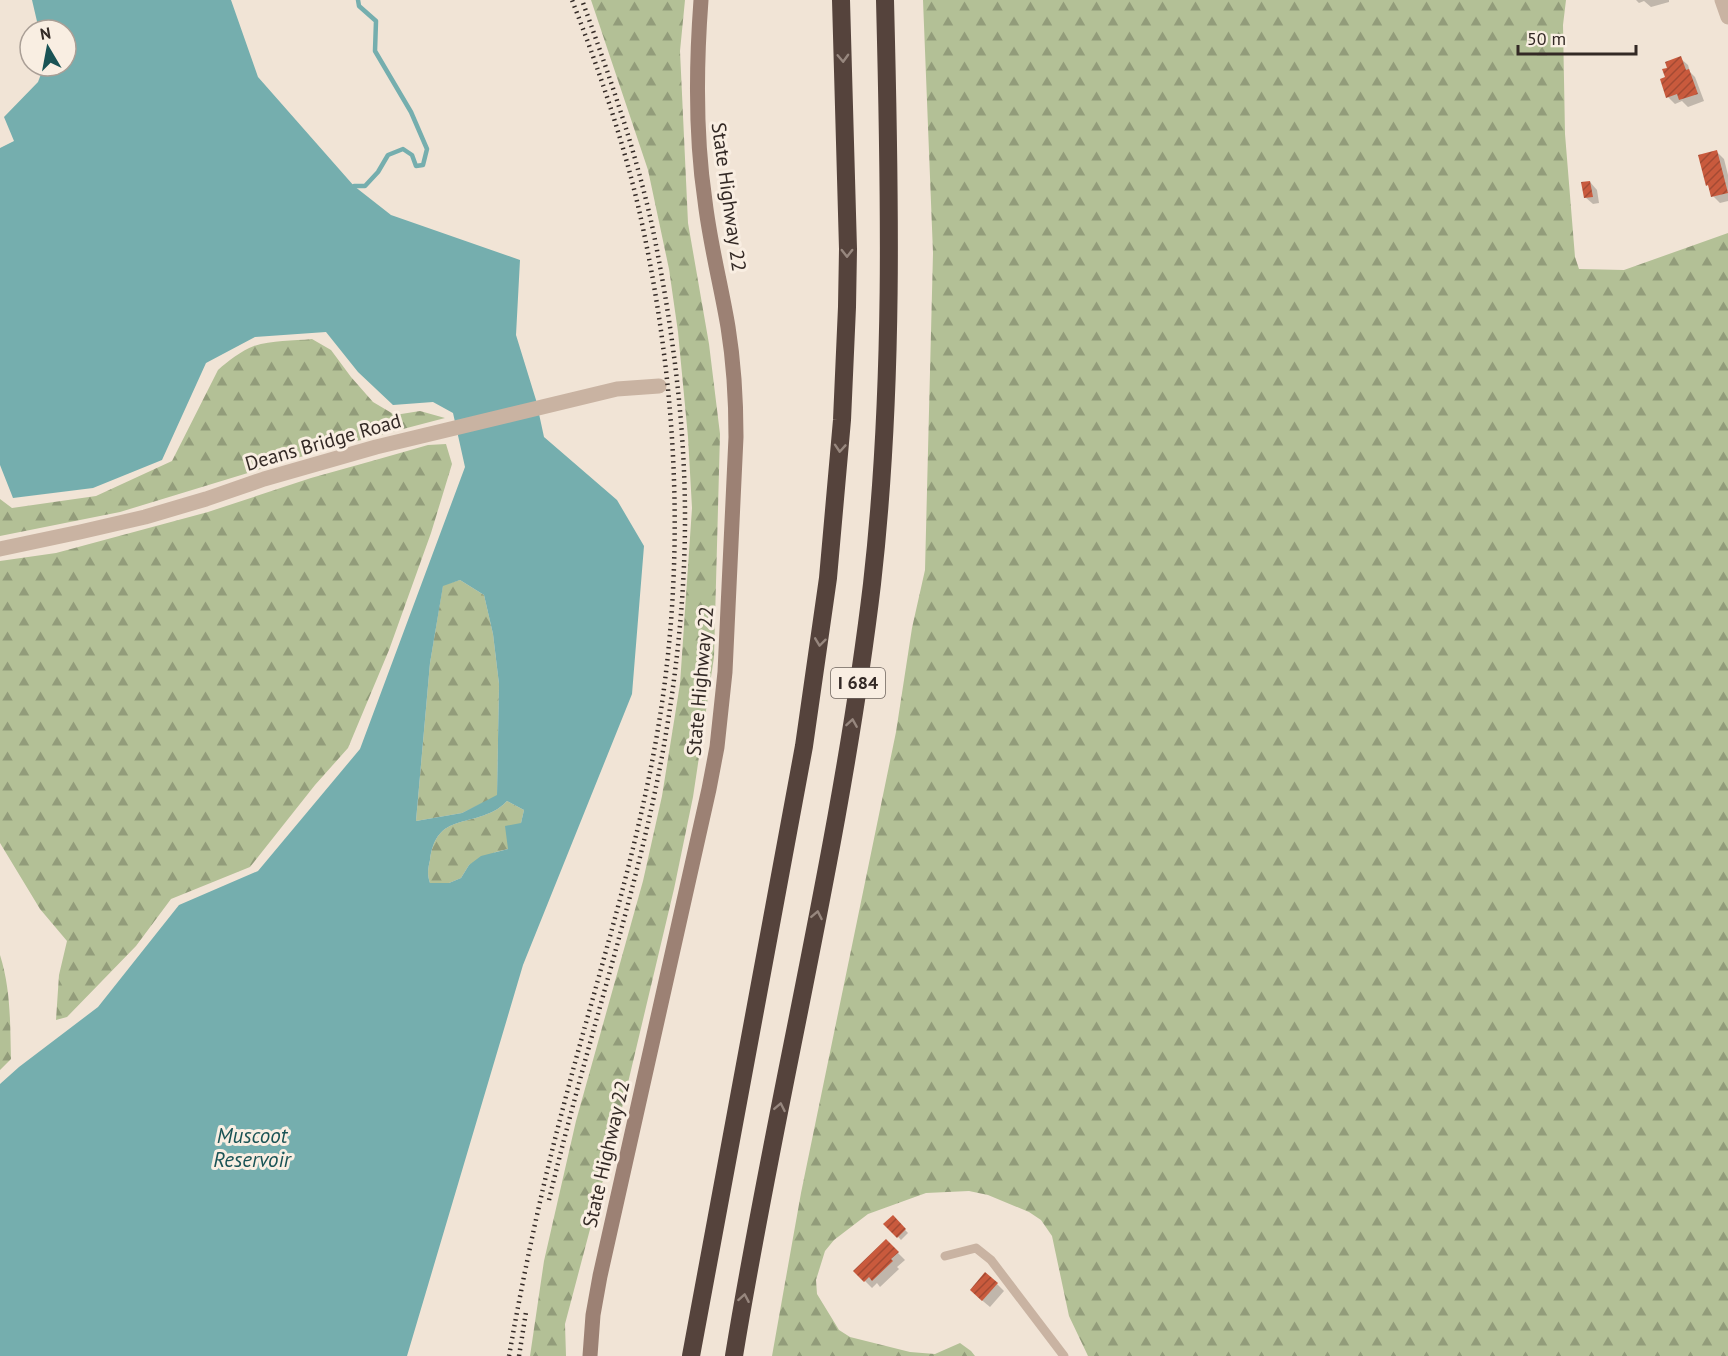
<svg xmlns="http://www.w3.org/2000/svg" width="1728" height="1356" viewBox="0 0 1728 1356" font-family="'PT Sans',sans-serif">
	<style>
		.forest { fill: url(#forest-firs) }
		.water { fill: #75aeae; fill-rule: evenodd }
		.shadow { fill: #0003 }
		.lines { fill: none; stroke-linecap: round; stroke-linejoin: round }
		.stream { stroke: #75aeae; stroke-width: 4.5 }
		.building { fill: url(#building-hatch) }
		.service { stroke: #c9b3a2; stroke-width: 9 }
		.minor { stroke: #c9b3a2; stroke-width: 15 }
		.secondary { stroke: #9c8174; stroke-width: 15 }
		.motorway { stroke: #55433c; stroke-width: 18 }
		.rail { stroke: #332925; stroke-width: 4.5; stroke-dasharray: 1.5 4.5; stroke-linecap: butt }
		.oneway { stroke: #97877e }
		.labels { text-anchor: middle; stroke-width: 6; stroke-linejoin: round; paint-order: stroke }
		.shield { fill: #f9eee2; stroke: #6e645e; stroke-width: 1.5 }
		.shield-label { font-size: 18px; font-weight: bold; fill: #332925 }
		.street-label { font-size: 20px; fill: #332925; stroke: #f9eee2 }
		.water-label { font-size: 21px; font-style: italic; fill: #1a5355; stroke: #f9eee2 }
	</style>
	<defs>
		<pattern id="forest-firs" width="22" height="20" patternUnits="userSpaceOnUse" patternTransform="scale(1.5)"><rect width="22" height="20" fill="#b3c096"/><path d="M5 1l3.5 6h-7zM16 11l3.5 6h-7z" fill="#929c7a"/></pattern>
		<pattern id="building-hatch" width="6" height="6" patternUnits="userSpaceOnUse" patternTransform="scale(1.5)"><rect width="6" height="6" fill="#c95a3d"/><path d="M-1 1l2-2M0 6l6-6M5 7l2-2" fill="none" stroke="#a44a33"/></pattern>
	</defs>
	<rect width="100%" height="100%" fill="#f1e4d6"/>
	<!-- forest -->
	<g class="forest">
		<path d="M591 0H685L680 51 688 223 709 344 720 434 714 657 693 797 674 889 622 1108 565 1324 566 1356H530L544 1261 576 1121 643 881 662 796 680 684 692 508 688 437 678 332 669 269 648 170Z"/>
		<path d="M923 0H1566L1563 25 1565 134 1575 257 1579 269 1624 270 1728 233V1356H1088L1069 1316 1052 1236 1041 1220 1029 1212 988 1195 969 1191 926 1193 868 1214 834 1240 825 1251 816 1280 817 1294 839 1330 850 1337 910 1352 935 1354 960 1343 971 1351 975 1356H772L801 1193 896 732 912 628 925 570 933 253Z"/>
		<path d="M312 339 331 350 351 377 373 402 395 415 420 411 445 418 323 450 120 512 0 536V499L12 508 96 496 172 461 218 370C228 361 241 351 254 346 272 340 293 341 312 339Z"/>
		<path d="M446 444 452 464 431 533 389 650 348 748 315 785 250 867 171 899 136 946 67 1017 56 1020 59 975 67 941 40 909 0 843V561L56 553 208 512 311 478 379 459 428 445Z"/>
		<path d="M460 580 484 595 493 634 499 684 497 796 462 813 416 821 430 663 443 585Z"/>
		<path d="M507 801 524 810 521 823 508 849 496 852 469 865 461 878 449 883H430C427 875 428 868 430 860 436 817 462 826 492 812 497 810 503 805 507 801Z"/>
		<path d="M0 955C11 990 10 1023 11 1059L0 1070Z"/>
	</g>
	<!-- water -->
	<path class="water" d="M32 0H231L258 77 354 186 391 215 520 260 516 335 536 400 544 437 617 500 644 546 632 694 523 965 407 1356H0V1084L19 1067 98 1007 179 905 258 871 360 749 465 467 453 413 433 402 393 405 358 372 326 332 255 337 206 363 162 460 93 488 13 498 0 465V148L14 141 4 117 38 82 44 66H66V30H39ZM460 580 484 595 493 634 499 684 497 795 462 813 416 821 430 663 443 586ZM507 801 524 810 521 823 505 826 508 849 481 856 469 865 461 878 449 883H430C427 875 428 868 430 860 436 817 462 826 492 812 497 810 503 805 507 801Z"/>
	<!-- shadow -->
	<g class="shadow">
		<path d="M1636 0H1669V2L1651 7 1644 1 1639 3Z"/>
		<path d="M1680 58 1688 65 1690 72 1695 77 1704 101 1688 107 1682 101 1675 104 1668 97 1667 78 1669 69Z"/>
		<path d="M1717 152 1724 159 1728 175V201L1720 203 1713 196 1710 188 1708 185Z"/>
		<path d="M1590 182 1597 190 1599 203 1593 204 1585 197Z"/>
		<path d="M893 1217 908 1233 901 1240 886 1224Z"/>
		<path d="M886 1241 905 1260 897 1267 899 1269 880 1287 877 1283 872 1288 855 1271Z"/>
		<path d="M997 1284 1004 1291 990 1307 978 1297Z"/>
	</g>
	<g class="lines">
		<!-- stream -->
		<path class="stream" d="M354 186H365L378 172 388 155 403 149 412 155 416 166 423 165 427 149 411 112 375 51 376 21 359 6 358 0"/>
	</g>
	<!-- building -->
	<g class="building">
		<path d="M1681 56 1686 70 1689 69 1698 94 1679 100 1677 94 1666 98 1660 79 1665 77 1662 69 1667 68 1665 62Z"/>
		<path d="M1717 150 1728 193 1711 197 1708 185 1706 186 1698 155Z"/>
		<path d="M1590 181 1593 197 1584 198 1581 182Z"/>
		<path d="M893 1215 906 1229 897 1238 883 1224Z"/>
		<path d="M886 1239 899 1252 891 1259 893 1261 872 1281 869 1277 864 1282 853 1271Z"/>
		<path d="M985 1272 998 1283 982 1301 970 1290Z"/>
	</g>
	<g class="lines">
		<!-- service -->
		<path class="service" d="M945 1256 976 1248 991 1260 1064 1356"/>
		<!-- minor -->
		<g class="minor">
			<path d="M1722 0 1728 17"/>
			<path d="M0 549 80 532 145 517 206 499 264 479 376 447 617 389 659 386"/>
		</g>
		<!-- secondary -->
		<path class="secondary" d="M590 1356 593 1315 600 1276 709 789 717 747 725 672 736 437C736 400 734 364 728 327 721 285 710 244 705 201 695 134 696 67 701 0"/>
		<!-- motorway -->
		<g class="motorway">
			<path d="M691 1356 804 746 828 578 842 420 847 307 848 249 841 0"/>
			<path d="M734 1356C776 1098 841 844 872 584 894 390 890 195 885 0"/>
		</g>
		<!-- rail -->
		<g class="rail">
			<path d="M549 1200C569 1116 593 1033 616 949 634 882 652 814 664 745 677 671 685 593 685 518 685 422 672 324 653 230 636 151 609 75 582 0"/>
			<path d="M509 1356C524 1271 542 1187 564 1104 595 985 633 867 655 746 686 575 679 402 644 233 628 154 601 75 572 0"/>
			<path d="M519 1356 526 1312"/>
		</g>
	</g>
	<!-- one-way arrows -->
	<defs><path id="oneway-chevron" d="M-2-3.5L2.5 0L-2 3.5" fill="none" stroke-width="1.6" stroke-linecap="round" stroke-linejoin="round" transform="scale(1.5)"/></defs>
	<g class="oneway">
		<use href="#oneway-chevron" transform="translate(843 58) rotate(88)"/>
		<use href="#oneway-chevron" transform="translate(847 253) rotate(90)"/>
		<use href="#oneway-chevron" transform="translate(840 448) rotate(94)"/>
		<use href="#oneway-chevron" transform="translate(820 642) rotate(97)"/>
		<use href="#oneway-chevron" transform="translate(852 723) rotate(-81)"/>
		<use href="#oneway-chevron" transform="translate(817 915) rotate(-79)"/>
		<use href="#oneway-chevron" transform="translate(780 1107) rotate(-79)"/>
		<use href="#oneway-chevron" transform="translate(744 1298) rotate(-80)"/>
	</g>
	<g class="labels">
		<!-- shield labels -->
		<rect class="shield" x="831" y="668" width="54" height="30" rx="4.5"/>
		<g class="shield-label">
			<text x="858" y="689">I 684</text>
		</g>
		<!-- street labels -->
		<g class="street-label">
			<text transform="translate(729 197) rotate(82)" y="7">State Highway 22</text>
			<text transform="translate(323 442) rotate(-16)" y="7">Deans Bridge Road</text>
			<text transform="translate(700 681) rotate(-85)" y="7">State Highway 22</text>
			<text transform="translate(606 1154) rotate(-77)" y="7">State Highway 22</text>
		</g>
		<!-- water labels -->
		<g class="water-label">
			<text x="252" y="1143">Muscoot<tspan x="252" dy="24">Reservoir</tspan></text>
		</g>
	</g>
	<!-- north arrow -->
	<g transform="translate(48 48) rotate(350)"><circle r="28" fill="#f9eee2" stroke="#aa9f96" stroke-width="1.5"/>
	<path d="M0-4.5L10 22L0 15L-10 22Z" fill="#1a5355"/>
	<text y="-9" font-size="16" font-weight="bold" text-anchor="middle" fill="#332925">N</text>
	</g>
	<!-- scale -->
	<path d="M1518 45v9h118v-9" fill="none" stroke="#332925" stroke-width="3"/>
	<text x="1527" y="45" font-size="18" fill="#332925" stroke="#f9eee2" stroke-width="4.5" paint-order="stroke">50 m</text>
</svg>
